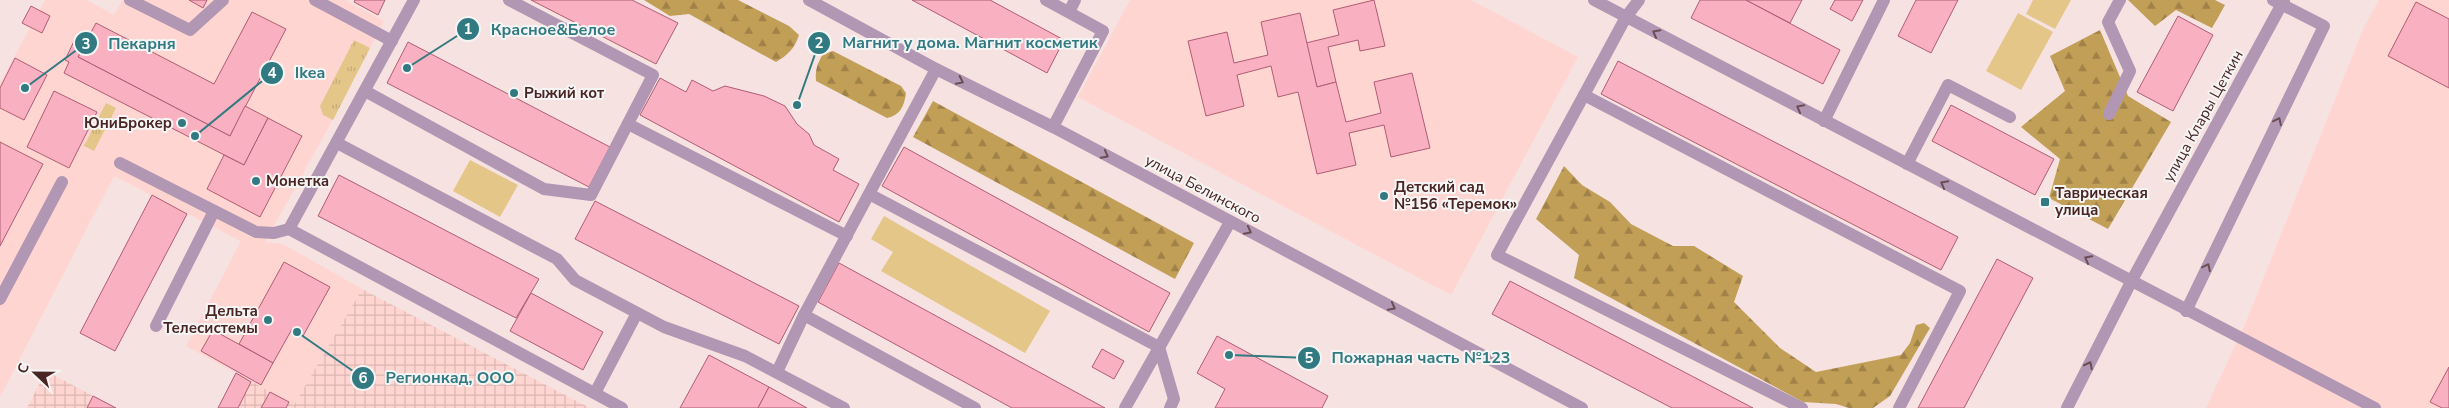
<svg xmlns="http://www.w3.org/2000/svg" width="2449" height="408" viewBox="0 0 2449 408" font-family="'Nunito Sans',sans-serif">
	<style>
		.built { fill: #ffd5d1 }
		.industrial { fill: url(#industrial-grid) }
		.grass { fill: url(#grass-tufts) }
		.forest { fill: url(#forest-firs) }
		.green { fill: #e5c689 }
		.building { fill: #f9b0c1; stroke: #b05d73 }
		.lines { fill: none; stroke-linecap: round; stroke-linejoin: round }
		.minor { stroke: #b197b3; stroke-width: 12 }
		.oneway { stroke: #6d4d55 }
		.poi-dot { fill: #317a81; stroke: #f5f5f5; stroke-width: 2 }
		.labels { text-anchor: middle; stroke-width: 4; stroke-linejoin: round; paint-order: stroke }
		.poi-label { font-size: 15px; font-weight: bold; fill: #492523; stroke: #f5f5f5; text-anchor: start }
		.street-label { font-size: 15px; fill: #492523; stroke: #f5f5f5 }
		.leader { fill: none; stroke: #317a81; stroke-width: 2 }
		.callout-dot { fill: #317a81; stroke: #f5f5f5; stroke-width: 2 }
		.mark-label { font-size: 15px; text-anchor: middle; font-weight: bold; fill: #fff }
		.callout-label { font-size: 16px; text-anchor: middle; font-weight: bold; fill: #317a81; stroke: #f5f5f5; stroke-width: 4; stroke-linejoin: round; paint-order: stroke }
	</style>
	<defs>
		<pattern id="industrial-grid" width="8" height="8" patternUnits="userSpaceOnUse" patternTransform="scale(1.25)"><rect width="8" height="8" fill="#ffd5d1"/><path d="M0 4h8M4 0v8" fill="none" stroke="#dcb7b3"/></pattern>
		<pattern id="grass-tufts" width="24" height="20" patternUnits="userSpaceOnUse" patternTransform="scale(1.25)"><rect width="24" height="20" fill="#e5c689"/><path d="M3 7l-1-3M5 7V3M7 7l1-3M15 17l-1-3M17 17v-4M19 17l1-3" fill="none" stroke="#c6aa76"/></pattern>
		<pattern id="forest-firs" width="22" height="20" patternUnits="userSpaceOnUse" patternTransform="scale(1.25)"><rect width="22" height="20" fill="#c29f57"/><path d="M5 1l3.5 6h-7zM16 11l3.5 6h-7z" fill="#a08148"/></pattern>
	</defs>
	<rect width="100%" height="100%" fill="#f6e2e1"/>
	<!-- built -->
	<g class="built">
		<path d="M45 0H87L114 15 123 0H345L384 21 326 132 265 242 283 244 362 289 294 405 186 346 241 241 114 176 0 397V83Z"/>
		<path d="M1130 0H1471L1578 57 1451 295 1078 97Z"/>
		<path d="M2379 0H2449V408H2206L2246 322 2364 27Z"/>
	</g>
	<!-- industrial -->
	<g class="industrial">
		<path d="M362 289 590 408H218L236 373 294 405Z"/>
		<path d="M46 371 116 408H27Z"/>
	</g>
	<!-- grass -->
	<g class="grass">
		<path d="M354 40 370 48 333 120 323 115 320 106Z"/>
		<path d="M106 103 116 108 94 151 84 146Z"/>
	</g>
	<!-- forest -->
	<g class="forest">
		<path d="M644 0H738L789 26 799 35C795 48 788 55 776 62L689 14 670 16Z"/>
		<path d="M2128 0H2215L2225 5 2212 28 2176 10 2155 26Z"/>
		<path d="M2100 30 2128 96 2171 122 2108 229 2049 198 2060 159 2021 127 2065 91 2050 56Z"/>
		<path d="M833 51 901 86 906 93C904 107 900 115 887 118L816 81C815 70 817 64 823 54Z"/>
		<path d="M933 101 1194 243 1175 279 913 137Z"/>
		<path d="M1564 166 1582 185 1610 202 1631 224 1673 246H1694L1743 276 1734 302 1780 348 1816 372 1901 355 1910 343 1916 325 1924 323 1930 328 1890 396 1873 408H1849L1836 404 1803 402 1574 278 1579 255 1536 219Z"/>
	</g>
	<!-- green -->
	<g class="green">
		<path d="M2033 0H2071L2055 29 2026 14Z"/>
		<path d="M2018 13 2053 32 2021 90 1986 71Z"/>
		<path d="M470 160 518 185 500 217 453 191Z"/>
		<path d="M884 216 1050 311 1025 353 881 271 893 252 871 239Z"/>
	</g>
	<!-- building -->
	<g class="building">
		<path d="M189 0H207L203 8Z"/>
		<path d="M355 0H385L378 15 354 2Z"/>
		<path d="M531 0H632L678 23 656 64Z"/>
		<path d="M912 0H990L1064 40 1047 73Z"/>
		<path d="M1374 0 1385 46 1360 51 1358 40 1328 47 1336 82 1317 87 1306 43 1339 35 1333 10Z"/>
		<path d="M1700 0H1746L1840 50 1823 84 1691 18Z"/>
		<path d="M1746 0H1802L1790 23Z"/>
		<path d="M1835 0H1863L1852 21 1830 9Z"/>
		<path d="M1916 0H1958L1931 53 1898 36Z"/>
		<path d="M2416 2 2449 19V88L2388 56Z"/>
		<path d="M31 6 50 16 42 33 22 23Z"/>
		<path d="M252 12 286 29 230 136 78 57 96 23 214 84Z"/>
		<path d="M1300 13 1317 87 1336 82 1346 122 1381 113 1374 82 1412 73 1430 148 1391 157 1384 125 1349 133 1356 165 1317 174 1298 92 1278 97 1271 66 1237 75 1244 106 1206 116 1188 41 1227 32 1234 63 1268 55 1261 22Z"/>
		<path d="M2178 16 2213 35 2173 111 2137 92Z"/>
		<path d="M76 37 86 42 78 57 230 136 245 106 268 118 244 165 64 73 69 62 65 60Z"/>
		<path d="M408 42 610 147 589 187 387 83Z"/>
		<path d="M15 58 47 75 24 120 0 108V88Z"/>
		<path d="M1618 61 1958 237 1941 270 1601 94Z"/>
		<path d="M660 78 686 92 692 80 713 91 725 86 764 96 785 106 797 124 809 134 814 145 839 159 833 170 859 184 839 222 640 115Z"/>
		<path d="M54 91 97 112 69 168 27 147Z"/>
		<path d="M1951 105 2054 159 2035 195 1932 141Z"/>
		<path d="M268 118 302 136 260 217 207 189 224 155 244 165Z"/>
		<path d="M0 142 43 164 0 246Z"/>
		<path d="M904 147 1170 293 1149 332 882 186Z"/>
		<path d="M339 175 539 279 516 318 318 216Z"/>
		<path d="M152 195 187 214 115 351 80 333Z"/>
		<path d="M595 201 799 306 779 344 575 239Z"/>
		<path d="M1997 259 2033 278 1964 408H1918Z"/>
		<path d="M284 262 330 287 303 336 292 329 273 363 239 344Z"/>
		<path d="M839 263 1105 408H1012L818 302Z"/>
		<path d="M1510 281 1753 408H1672L1492 314Z"/>
		<path d="M531 293 603 332 583 370 510 331Z"/>
		<path d="M213 330 273 363 261 385 201 351Z"/>
		<path d="M1217 336 1328 396 1322 408H1215L1225 389 1197 373Z"/>
		<path d="M1102 349 1124 361 1114 379 1092 367Z"/>
		<path d="M709 355 769 387 758 408H680Z"/>
		<path d="M2449 367V408H2442L2430 402Z"/>
		<path d="M236 373 251 382 238 408H218Z"/>
		<path d="M769 387 807 408H758Z"/>
		<path d="M270 392 289 402 286 408H261Z"/>
		<path d="M93 396 116 408H87Z"/>
	</g>
	<g class="lines">
		<!-- minor -->
		<g class="minor">
			<path d="M130 0 190 30 223 0"/>
			<path d="M315 0 392 41"/>
			<path d="M809 0 936 69 1053 127 1582 408"/>
			<path d="M1046 0 1103 31 1053 127"/>
			<path d="M1594 0 2375 408"/>
			<path d="M1639 0 1626 17 1584 95 1960 291 1899 408"/>
			<path d="M1069 12 1075 0"/>
			<path d="M365 91 544 189 591 195 653 75 509 0"/>
			<path d="M1584 95 1497 255 1802 408"/>
			<path d="M2109 114 2130 71 2108 22 2120 0"/>
			<path d="M1824 121 1884 0"/>
			<path d="M628 124 847 236"/>
			<path d="M337 143 557 259 575 280 664 327 745 356 844 408"/>
			<path d="M120 163 256 232 274 233 289 229 414 0"/>
			<path d="M1907 164 1948 85 2010 117"/>
			<path d="M871 195 1159 347 1174 399 1170 408"/>
			<path d="M289 229 622 408"/>
			<path d="M0 299 62 182"/>
			<path d="M2186 311 2324 26 2273 0"/>
			<path d="M804 315 975 408"/>
			<path d="M156 326 214 211"/>
			<path d="M777 372 804 315 936 69"/>
			<path d="M595 393 637 313"/>
			<path d="M1125 408 1230 222"/>
			<path d="M2067 408 2131 282 2284 0"/>
		</g>
	</g>
	<!-- one-way arrows -->
	<defs><path id="oneway-chevron" d="M-2-3.5L2.5 0L-2 3.5" fill="none" stroke-width="1.6" stroke-linecap="round" stroke-linejoin="round" transform="scale(1.25)"/></defs>
	<g class="oneway">
		<use href="#oneway-chevron" transform="translate(1656 33) rotate(-152)"/>
		<use href="#oneway-chevron" transform="translate(960 81) rotate(26)"/>
		<use href="#oneway-chevron" transform="translate(1800 108) rotate(-152)"/>
		<use href="#oneway-chevron" transform="translate(2278 121) rotate(-64)"/>
		<use href="#oneway-chevron" transform="translate(1105 155) rotate(28)"/>
		<use href="#oneway-chevron" transform="translate(1944 184) rotate(-152)"/>
		<use href="#oneway-chevron" transform="translate(1248 231) rotate(28)"/>
		<use href="#oneway-chevron" transform="translate(2088 259) rotate(-152)"/>
		<use href="#oneway-chevron" transform="translate(2207 267) rotate(-64)"/>
		<use href="#oneway-chevron" transform="translate(1392 307) rotate(28)"/>
		<use href="#oneway-chevron" transform="translate(2089 365) rotate(-63)"/>
	</g>
	<!-- markers -->
	<g class="poi-dot">
		<circle cx="514" cy="93" r="5"/>
		<circle cx="182" cy="123" r="5"/>
		<circle cx="256" cy="181" r="5"/>
		<circle cx="1384" cy="196" r="5"/>
		<rect x="2040" y="197" width="10" height="10" rx="2.5"/>
		<circle cx="268" cy="320" r="5"/>
	</g>
	<g class="labels">
		<!-- poi labels -->
		<g class="poi-label">
			<text x="524" y="98">Рыжий кот</text>
			<text x="172" y="128" text-anchor="end">ЮниБрокер</text>
			<text x="266" y="186">Монетка</text>
			<text x="1394" y="192">Детский сад<tspan x="1394" dy="17">№156 «Теремок»</tspan></text>
			<text x="2055" y="198">Таврическая<tspan x="2055" dy="17">улица</tspan></text>
			<text x="258" y="316" text-anchor="end">Дельта<tspan x="258" dy="17">Телесистемы</tspan></text>
		</g>
		<!-- street labels -->
		<g class="street-label">
			<text transform="translate(2203 116) rotate(-61)" y="5">улица Клары Цеткин</text>
			<text transform="translate(1203 189) rotate(28)" y="5">улица Белинского</text>
		</g>
	</g>
	<!-- callouts -->
	<path class="leader" d="M407 68L468 29M797 105L819 43M25 88L86 43M195 136L272 73M1229 355L1309 358M297 332L363 378"/>
	<g class="callout-dot">
		<circle cx="407" cy="68" r="5"/>
		<circle cx="797" cy="105" r="5"/>
		<circle cx="25" cy="88" r="5"/>
		<circle cx="195" cy="136" r="5"/>
		<circle cx="1229" cy="355" r="5"/>
		<circle cx="297" cy="332" r="5"/>
		<circle cx="468" cy="29" r="12"/>
		<circle cx="819" cy="43" r="12"/>
		<circle cx="86" cy="43" r="12"/>
		<circle cx="272" cy="73" r="12"/>
		<circle cx="1309" cy="358" r="12"/>
		<circle cx="363" cy="378" r="12"/>
	</g>
	<g class="mark-label">
		<text x="468" y="34">1</text>
		<text x="819" y="48">2</text>
		<text x="86" y="49">3</text>
		<text x="272" y="78">4</text>
		<text x="1309" y="363">5</text>
		<text x="363" y="383">6</text>
	</g>
	<g class="callout-label">
		<text x="553" y="35">Красное&amp;Белое</text>
		<text x="970" y="48">Магнит у дома. Магнит косметик</text>
		<text x="142" y="49">Пекарня</text>
		<text x="310" y="78">Ikea</text>
		<text x="1421" y="363">Пожарная часть №123</text>
		<text x="450" y="383">Регионкад, ООО</text>
	</g>
	<!-- north arrow -->
	<g transform="translate(35 373) rotate(292)" stroke="#f5f5f5" stroke-width="4" paint-order="stroke">
	<path d="M0-4L9 19L0 12L-9 19Z" fill="#492523"/>
	<text y="-8" font-size="14" font-weight="bold" text-anchor="middle" fill="#492523">С</text>
	</g>
</svg>
